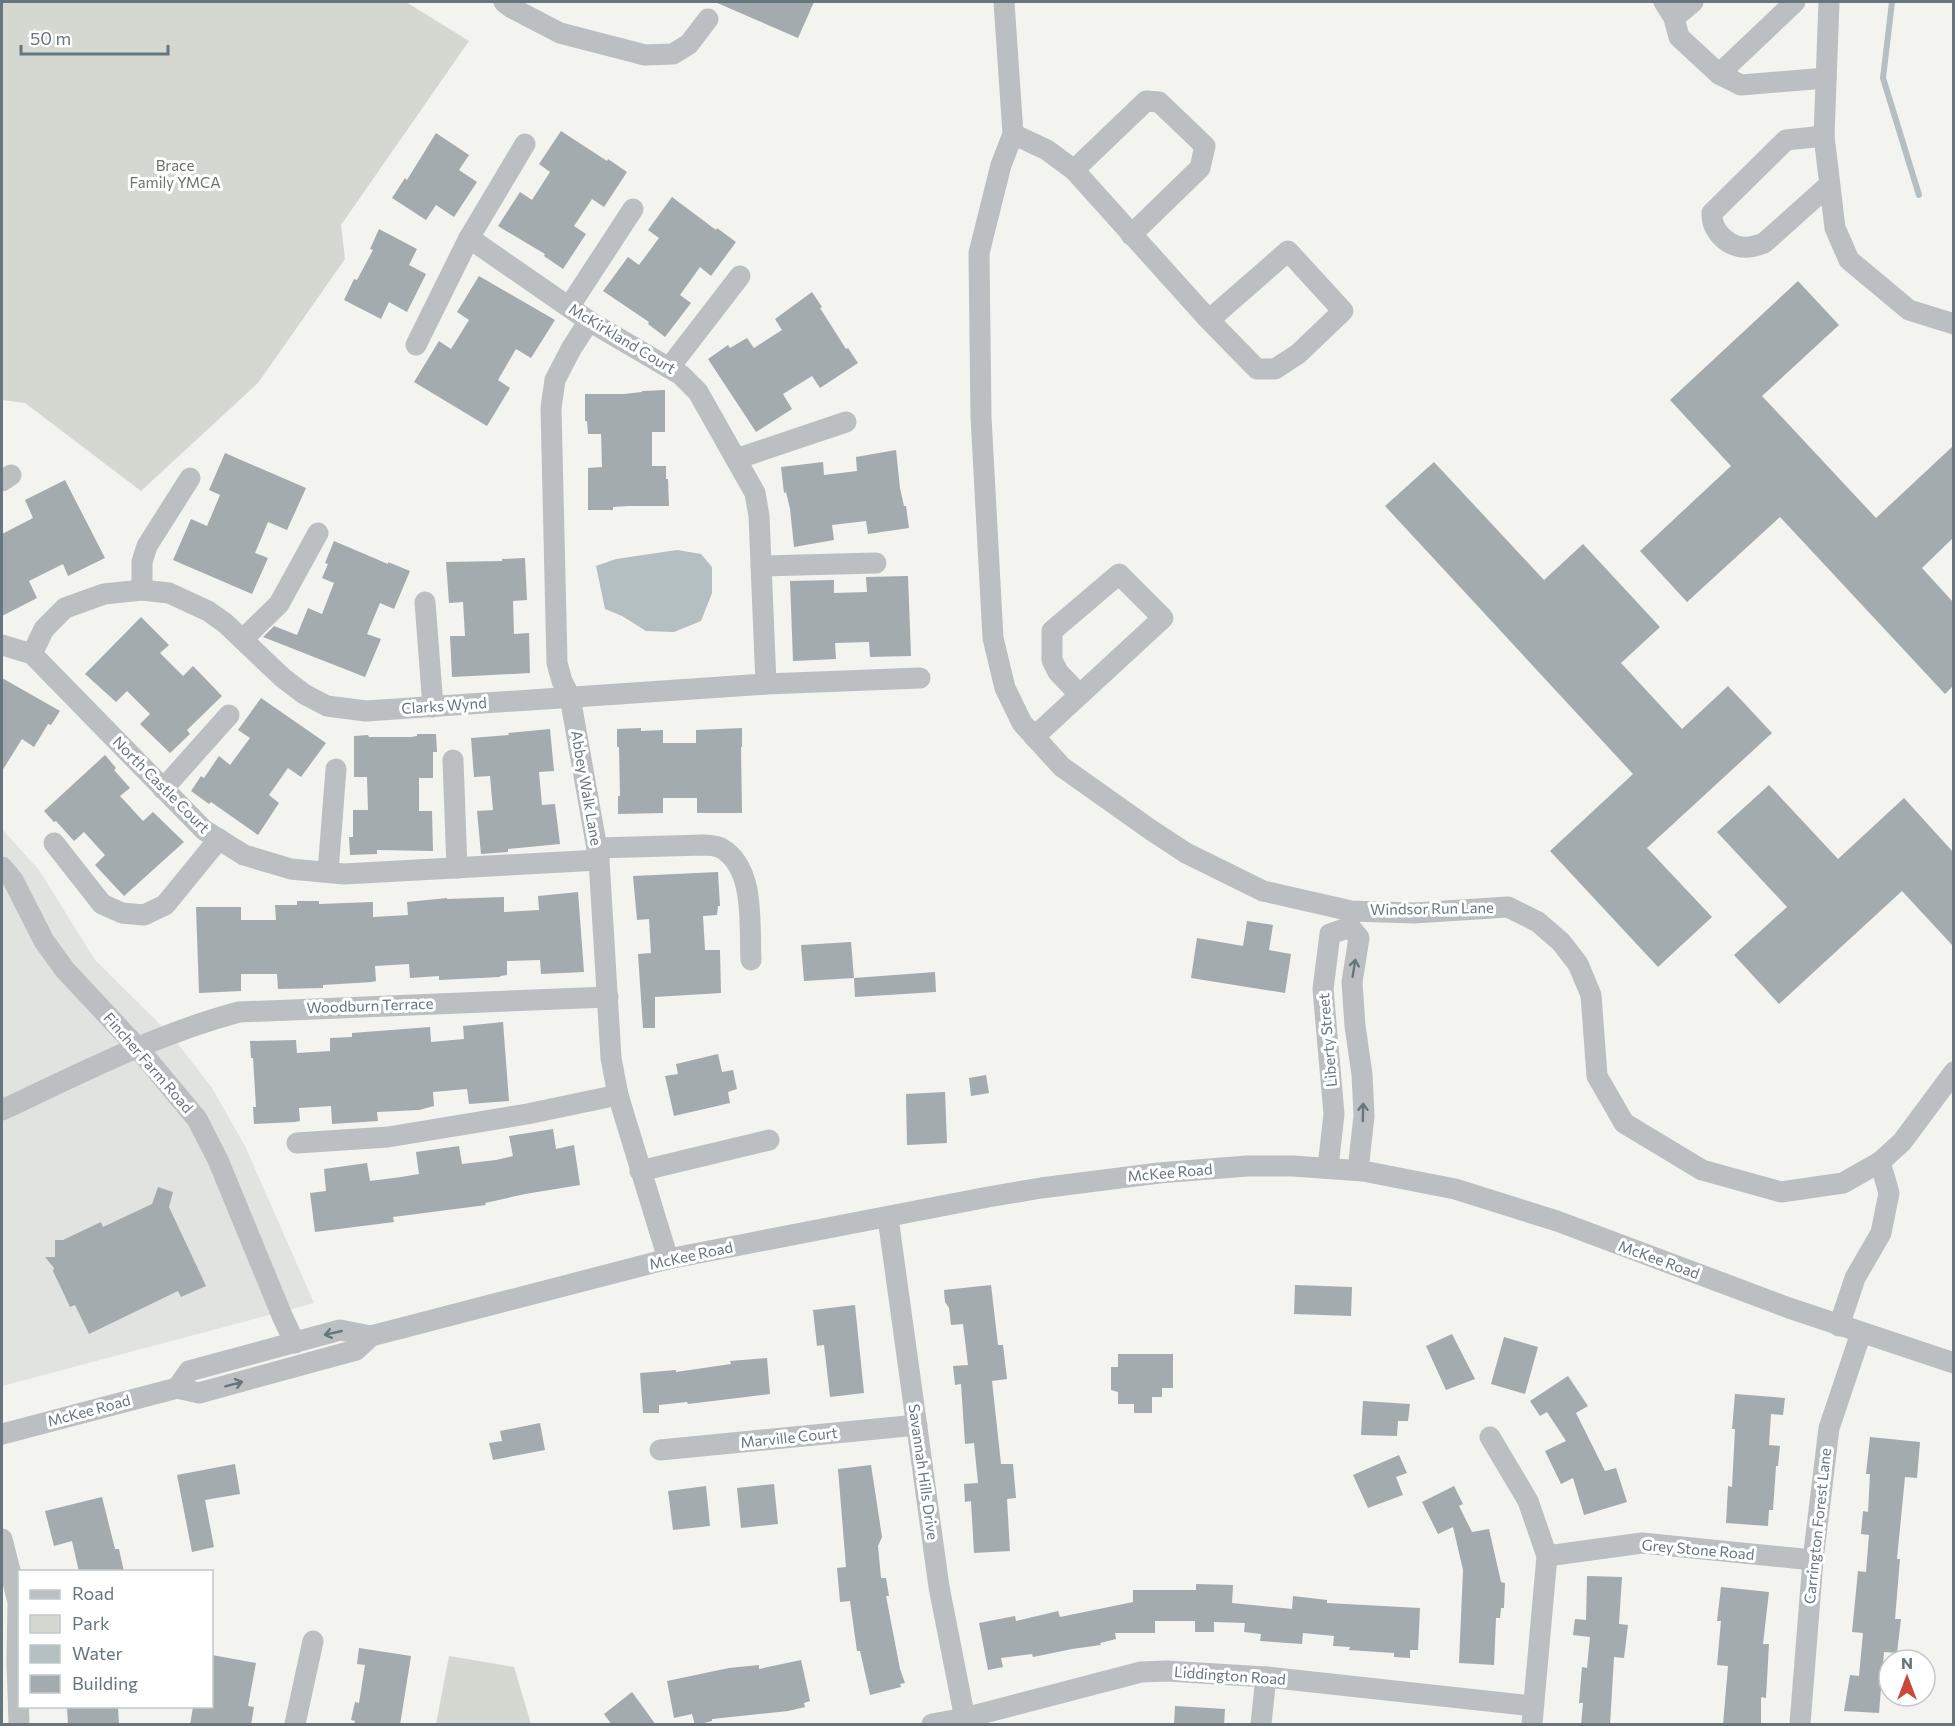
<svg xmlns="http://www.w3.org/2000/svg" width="1955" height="1726" viewBox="0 0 1955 1726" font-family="Commissioner,sans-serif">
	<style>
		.built { fill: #e1e3e0 }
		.green { fill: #d4d8d0 }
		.water { fill: #b3bfc1 }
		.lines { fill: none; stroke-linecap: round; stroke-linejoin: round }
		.stream { stroke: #b3bfc1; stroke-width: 6 }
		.building { fill: #a3abae }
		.minor { stroke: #bbbfc1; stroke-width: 21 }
		.oneway { stroke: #66767d }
		.labels { text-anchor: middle; stroke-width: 6; stroke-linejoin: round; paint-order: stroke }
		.park-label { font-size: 15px; fill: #6a7564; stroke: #fff }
		.street-label { font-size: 15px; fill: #66767d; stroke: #fff }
	</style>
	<rect width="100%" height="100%" fill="#f3f3f0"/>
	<!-- built -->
	<path class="built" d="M2 829 39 870 95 960 171 1035 212 1088 245 1146 314 1303 2 1386Z"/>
	<!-- green -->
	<g class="green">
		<path d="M2 2H406L469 41 341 225 345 259 258 383 141 491 25 403 2 400Z"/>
		<path d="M449 1656 514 1667 531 1724H436Z"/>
	</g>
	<!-- water -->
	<path class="water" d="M677 550 701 554 712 567V593L701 621 674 632 646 631 622 616 605 609 596 566 616 559Z"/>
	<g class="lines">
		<!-- stream -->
		<path class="stream" d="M1892 2 1883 78 1919 195"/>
	</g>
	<!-- building -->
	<g class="building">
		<path d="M715 2H814L798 38Z"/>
		<path d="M561 131 607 161 608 159 627 172 604 207 592 199 574 226 586 234 563 269 544 256 545 254 498 226 520 192 532 200 550 172 539 164Z"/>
		<path d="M436 133 469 155 459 170 477 182 454 217 436 205 426 220 392 198 405 178 407 180Z"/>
		<path d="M672 197 716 230 717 228 736 242 711 276 700 267 680 295 691 303 665 337 648 324 649 322 603 291 628 257 639 265 659 238 648 230Z"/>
		<path d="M379 229 417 249 409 265 426 274 407 312 389 302 381 319 344 300 354 279 357 280 373 250 370 249Z"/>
		<path d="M479 276 555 320 531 358 516 349 498 380 510 388 487 426 414 382 439 341 451 349 469 320 457 312Z"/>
		<path d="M1798 281 1839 325 1762 396 1876 518 1953 446V538L1922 568 1953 602V686L1945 694 1780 517 1687 602 1640 551 1731 466 1670 400Z"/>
		<path d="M812 292 822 307 820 308 846 349 848 348 858 363 820 388 812 376 783 394 792 409 756 432 708 359 728 345 730 348 747 338 754 348 782 330 775 319Z"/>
		<path d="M665 390V432H652V466H666V479H668L669 506H628L613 507V510H588V468L602 467 601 434H588L587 421H585V394H624L642 392V391Z"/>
		<path d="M896 450 900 488 904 506H906L909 528 868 534 866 521 832 525 834 540 794 547 790 509 786 492 784 493 781 467 823 462 824 475 857 471 856 457Z"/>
		<path d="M225 453 306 488 287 530 268 522 255 553 268 558 252 594 173 560 191 519 207 526 220 495 209 490Z"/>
		<path d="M1434 462 1544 580 1583 544 1660 627 1621 663 1682 729 1728 686 1772 733 1647 848 1712 917 1658 967 1550 851 1633 774 1385 506Z"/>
		<path d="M65 480 105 558 68 576 63 564 29 581 37 598 2 616V534L33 518 25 500Z"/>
		<path d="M334 541 388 564V562L410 571 394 609 380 603 367 634 381 639 365 677 263 637 274 626 297 635 308 608 322 614 334 583 322 578 328 564 325 563Z"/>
		<path d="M525 558 527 600 513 601 514 634 529 633 530 673 452 677 450 636H465L463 602 449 603 446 562 502 561V559Z"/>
		<path d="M908 576 911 656 870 657 869 642 835 643 836 659 793 661 790 581 834 580V593L867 592 866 577Z"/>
		<path d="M141 617 169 645 160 653 183 676 193 666 222 696 187 730 190 734 170 753 140 724 150 714 127 691 116 702 85 674Z"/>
		<path d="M2 678 60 711 51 725 48 724 34 747 22 739 2 771Z"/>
		<path d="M261 698 326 743 301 777 288 768 269 795 279 803 258 835 211 802 209 804 191 791 201 776 204 778 219 756 230 765 250 738 238 730Z"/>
		<path d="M641 728V731L663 730V743H696V730L742 728V747H741L742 813H697V798H663V813L618 814V796H620L619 747H617V729Z"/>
		<path d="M550 729 554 771 539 772 542 805 555 804 560 844 508 849V852L481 854 477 811 493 810 490 776 474 777 471 738 509 735 508 733Z"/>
		<path d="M417 734H436L437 752H433V778H419V811H432L433 851 377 850V854L350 855 349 837H353V810H368L367 777H354V736L368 735 369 737H411L417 736Z"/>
		<path d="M105 755 116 768 114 770 130 788 120 796 143 821 153 812 184 842 124 896 95 865 105 855 84 832 74 841 56 821 54 822 44 811Z"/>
		<path d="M1769 785 1838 859 1904 798 1953 852V946L1902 891 1779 1004 1734 955 1787 907 1717 832Z"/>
		<path d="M718 872 720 906H718L717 915 703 916 705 950H720L721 993 655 997V1028H643L638 954 651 953 649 919 637 920 633 876Z"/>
		<path d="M578 892 584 972 541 974 540 960 507 961V975L500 976V977L439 980V976L410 978 409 964 375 966 376 981 372 982 323 985V988L278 989 277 974H241V991L199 993 196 907H241V920H276L275 905H297V901H319V904L373 902V917L408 915 407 902 447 898V899L504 897V912L539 910 538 896Z"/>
		<path d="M1247 921 1273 925 1269 950 1291 954 1285 993 1191 978 1197 938 1243 946Z"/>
		<path d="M851 942 854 978 804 981 801 945Z"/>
		<path d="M935 972 936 992 855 997 854 978Z"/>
		<path d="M503 1022 509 1101 469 1104 467 1089 433 1092 434 1106 419 1110 377 1112 378 1121 332 1124 331 1106 299 1108 300 1121 295 1122 254 1124 253 1107H256L253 1058H251L250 1041 296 1040 297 1053 330 1051V1038L352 1037V1033L430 1027 431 1042 464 1039 463 1026Z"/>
		<path d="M718 1054 722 1072 733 1070 737 1089 728 1092 730 1103 674 1116 665 1076 678 1074 676 1064Z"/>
		<path d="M986 1075 989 1093 971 1096 969 1078Z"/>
		<path d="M945 1092 947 1143 907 1145 906 1094Z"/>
		<path d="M553 1129 556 1149 574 1145 580 1185 525 1194 485 1203 486 1205 393 1217 394 1222 315 1232 310 1193 326 1191 324 1169 367 1163 370 1181 401 1177 419 1174 416 1152 459 1146 462 1164 496 1160 513 1156 509 1136Z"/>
		<path d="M158 1187 173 1192 169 1207 206 1286 181 1297 178 1291 89 1334 75 1305 70 1307 53 1271 54 1268 45 1257H55V1240H63L101 1222 103 1227 152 1204Z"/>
		<path d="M991 1285 998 1345H1003L1007 1379 992 1381 1001 1464H1013L1016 1498 1007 1499 1010 1551 974 1553 971 1501 965 1502 964 1484 978 1483 974 1443 965 1444 961 1384 955 1385 953 1366 968 1365 963 1324 951 1325 949 1308 945 1302 944 1290Z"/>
		<path d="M1295 1285 1352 1287 1351 1316 1294 1314Z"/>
		<path d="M855 1305 864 1393 830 1397 824 1345 817 1346 813 1310Z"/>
		<path d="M1452 1334 1475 1379 1446 1390 1426 1346Z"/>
		<path d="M1504 1337 1538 1347 1525 1394 1491 1384Z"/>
		<path d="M1118 1354H1173V1388H1162V1397H1152V1413H1134V1404H1118V1392L1111 1390V1367H1118Z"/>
		<path d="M767 1358 770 1394 688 1404 687 1402 659 1405V1413H643L640 1373 676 1370V1372L731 1364 730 1361Z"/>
		<path d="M1568 1376 1588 1406 1576 1413 1605 1471 1616 1468 1627 1502 1584 1515 1573 1478 1561 1484 1545 1451 1566 1441 1547 1412 1540 1416 1530 1401Z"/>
		<path d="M1735 1394 1785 1398 1783 1415 1771 1414 1769 1445 1780 1446 1778 1466H1776L1773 1510H1769L1768 1526 1726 1523 1728 1486 1732 1487 1735 1429H1732Z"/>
		<path d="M1363 1401 1410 1404 1408 1421H1398L1397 1436 1361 1435Z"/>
		<path d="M540 1423 545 1450 493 1460 489 1443 502 1441 500 1431Z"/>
		<path d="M1870 1437 1920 1442 1917 1478 1905 1477 1897 1559H1900L1895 1619H1901L1897 1653 1884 1652 1879 1713 1844 1711 1850 1675 1859 1676 1863 1633 1852 1632 1858 1571 1866 1572 1869 1535 1861 1534 1863 1511 1868 1512 1870 1474H1866Z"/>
		<path d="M1399 1455 1407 1473 1396 1477 1403 1495 1368 1508 1353 1475Z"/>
		<path d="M235 1464 240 1494 205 1500 214 1547 192 1552 177 1475Z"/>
		<path d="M871 1465 882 1537 878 1546 881 1578H886L889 1596H886L900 1669 905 1683 900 1684 901 1687 870 1695 860 1651H857L850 1601 840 1602 837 1568 846 1567 838 1469Z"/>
		<path d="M774 1484 778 1524 741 1528 737 1488Z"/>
		<path d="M706 1486 710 1526 673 1530 668 1491Z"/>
		<path d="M1454 1486 1463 1504 1459 1506 1472 1532 1489 1529 1501 1582 1505 1583 1504 1608H1501L1500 1618H1496L1494 1665 1459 1663 1463 1570 1453 1527 1438 1534 1422 1502Z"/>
		<path d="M102 1497 115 1549H119L124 1572H79L72 1541 54 1546 45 1511Z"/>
		<path d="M1587 1576 1622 1577 1619 1624 1628 1625 1624 1658 1614 1657 1610 1725H1581L1583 1703H1579L1582 1667 1587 1668 1590 1637 1573 1635 1575 1619 1586 1620Z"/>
		<path d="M1196 1584 1233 1585 1232 1603 1292 1609 1293 1596 1327 1600V1603L1420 1608 1418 1650H1410V1658L1394 1657V1653L1349 1650 1350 1647 1333 1646 1334 1636 1303 1633 1302 1644 1260 1641 1261 1634 1244 1632 1245 1623 1214 1622V1632H1195V1621H1155V1633H1115L1116 1639 1100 1643 1101 1645 1072 1649 1033 1657 1032 1654 1001 1658 1003 1667 988 1670 979 1623 1015 1616 1016 1621 1058 1611 1060 1617 1133 1602V1590H1196Z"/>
		<path d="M1721 1587 1769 1592 1763 1644H1769L1766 1698 1761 1697V1725H1723L1728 1666 1717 1665 1721 1621H1717Z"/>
		<path d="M359 1648 411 1656 400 1725H354L355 1721 351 1720 355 1702 359 1703 365 1665 357 1664Z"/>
		<path d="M212 1655 256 1663 248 1706 254 1707 251 1725H190L193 1707H212Z"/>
		<path d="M801 1660 810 1701 804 1703 805 1707 788 1711 712 1719V1721L696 1725H695L692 1714 674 1718 667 1681 729 1668 759 1665V1669Z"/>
		<path d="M632 1692 656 1725H612L604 1714Z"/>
		<path d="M1175 1706 1225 1709 1224 1725H1174Z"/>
		<path d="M67 1707H118L119 1725H68Z"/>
	</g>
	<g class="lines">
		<!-- minor -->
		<g class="minor">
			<path d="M504 2 512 8 560 33 645 55 673 54 689 44 708 19"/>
			<path d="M1004 2 1013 134 1001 165 979 253 981 417 993 638 1005 688 1022 723 1062 767 1151 830 1186 853 1263 891 1351 911 1414 913 1508 907 1538 922 1561 942 1578 964 1591 995 1597 1076 1624 1123 1702 1170 1781 1192 1843 1183 1880 1162 1902 1142 1954 1072"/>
			<path d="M1664 2 1674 18 1679 37 1719 74 1741 85 1826 78"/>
			<path d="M1829 2 1824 136 1835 228 1849 260 1909 310 1954 324"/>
			<path d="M1674 18 1693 2"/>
			<path d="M1719 74 1795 2"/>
			<path d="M1013 134 1047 150 1074 170 1209 320 1257 369H1275L1298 354 1343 311 1288 251 1209 320"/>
			<path d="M1824 136 1786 140 1712 213C1712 223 1714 227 1720 235 1733 249 1747 250 1764 243L1829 185"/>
			<path d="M1074 170 1146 101 1159 102 1205 146 1200 168 1131 235"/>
			<path d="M469 238 589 321 681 375 698 392 755 493 759 516 766 684"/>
			<path d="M569 307 633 209"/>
			<path d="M589 321 571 349 555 380 551 408 557 663 562 681 570 697 599 860 611 1058 618 1095 668 1259"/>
			<path d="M416 345 469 238 525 144"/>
			<path d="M669 368 740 276"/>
			<path d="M736 459 846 422"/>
			<path d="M2 481 11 475"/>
			<path d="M761 566 876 563"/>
			<path d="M142 590V562L147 546 190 478"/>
			<path d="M425 602 433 707"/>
			<path d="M243 639 279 604 318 533"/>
			<path d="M2 645 32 654 204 830 244 855 291 869 344 874 599 860"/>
			<path d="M32 654 44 629 65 608 104 594 142 590 169 593 208 611 225 623 283 678 304 694 327 706 366 711 766 684 920 678"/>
			<path d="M1034 737 1163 618 1119 574 1052 631V660L1058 672 1079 694"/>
			<path d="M453 760 457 868"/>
			<path d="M163 789 229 715"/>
			<path d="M54 843 102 904 122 913 144 915 165 905 219 839"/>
			<path d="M597 848 703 845C708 845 716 846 721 848 756 868 749 925 751 960"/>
			<path d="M2 867 13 880 44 941 65 970 137 1047 197 1119 218 1160 283 1318 295 1343"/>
			<path d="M328 872 336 769"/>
			<path d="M2 1110C79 1074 156 1034 239 1012L608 997"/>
			<path d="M297 1143 388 1137 527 1114 618 1095"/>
			<path d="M1328 1167 1334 1114 1323 989 1330 934 1350 927 1359 938 1352 982 1355 1026 1362 1074 1364 1116 1358 1170"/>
			<path d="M640 1171 769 1140"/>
			<path d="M888 1218 939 1587 966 1724"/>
			<path d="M1839 1326 1855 1278 1881 1233 1889 1193 1880 1162"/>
			<path d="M177 1388 189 1371 340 1330 371 1336 668 1259 988 1197 1041 1188 1159 1173 1247 1166H1293L1363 1171 1455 1189 1557 1221 1789 1308 1954 1363"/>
			<path d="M2 1434 177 1388 199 1393 356 1350 371 1336"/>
			<path d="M1490 1437 1528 1501 1547 1556 1532 1724"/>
			<path d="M660 1450 917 1425"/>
			<path d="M2 1539 18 1602 17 1661 19 1724"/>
			<path d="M1547 1556 1642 1543 1813 1560"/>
			<path d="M295 1724 313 1641"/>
			<path d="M932 1724 965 1718 1141 1672 1167 1671 1266 1677 1533 1706"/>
			<path d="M1261 1724 1266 1677"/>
			<path d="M1800 1724 1813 1560 1829 1428 1861 1333"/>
		</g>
	</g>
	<!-- one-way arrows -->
	<defs><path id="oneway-shaft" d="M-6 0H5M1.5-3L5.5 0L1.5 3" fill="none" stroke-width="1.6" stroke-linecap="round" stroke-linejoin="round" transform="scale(1.5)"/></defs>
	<g class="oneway">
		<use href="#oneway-shaft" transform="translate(1354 968) rotate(-81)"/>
		<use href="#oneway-shaft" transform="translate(1363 1112) rotate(-89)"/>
		<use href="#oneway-shaft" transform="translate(333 1333) rotate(167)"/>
		<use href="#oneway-shaft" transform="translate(234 1384) rotate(-15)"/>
	</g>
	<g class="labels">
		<!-- park labels -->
		<g class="park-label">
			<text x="175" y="171">Brace<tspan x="175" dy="17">Family YMCA</tspan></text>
		</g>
		<!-- street labels -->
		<g class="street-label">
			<text transform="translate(622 339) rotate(31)" y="5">McKirkland Court</text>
			<text transform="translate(444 706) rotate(-4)" y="5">Clarks Wynd</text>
			<text transform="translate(161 785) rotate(45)" y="5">North Castle Court</text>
			<text transform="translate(586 788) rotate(80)" y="5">Abbey Walk Lane</text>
			<text transform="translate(1432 909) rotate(-1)" y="5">Windsor Run Lane</text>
			<text transform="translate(370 1006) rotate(-2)" y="5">Woodburn Terrace</text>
			<text transform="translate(1328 1040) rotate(-95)" y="5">Liberty Street</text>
			<text transform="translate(148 1063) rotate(49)" y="5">Fincher Farm Road</text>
			<text transform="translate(1170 1173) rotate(-5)" y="5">McKee Road</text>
			<text transform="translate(691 1256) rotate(-12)" y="5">McKee Road</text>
			<text transform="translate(1659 1260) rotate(20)" y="5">McKee Road</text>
			<text transform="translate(89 1411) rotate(-15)" y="5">McKee Road</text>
			<text transform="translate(789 1438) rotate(-6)" y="5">Marville Court</text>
			<text transform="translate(923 1472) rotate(82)" y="5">Savannah Hills Drive</text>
			<text transform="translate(1818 1526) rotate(-84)" y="5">Carrington Forest Lane</text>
			<text transform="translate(1698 1550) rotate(5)" y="5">Grey Stone Road</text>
			<text transform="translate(1230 1676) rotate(4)" y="5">Liddington Road</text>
		</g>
	</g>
	<!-- border -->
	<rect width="1955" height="1726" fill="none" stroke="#66767d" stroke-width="6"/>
	<!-- legend -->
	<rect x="18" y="1570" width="195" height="138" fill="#ffffff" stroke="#c2c8cb" stroke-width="1.5"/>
	<rect x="30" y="1590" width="30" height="9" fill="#bbbfc1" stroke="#c2c8cb" stroke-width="1.5"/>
	<text x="72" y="1600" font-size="18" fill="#66767d">Road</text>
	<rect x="30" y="1615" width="30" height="18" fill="#d4d8d0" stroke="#c2c8cb" stroke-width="1.5"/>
	<text x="72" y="1630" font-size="18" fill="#66767d">Park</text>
	<rect x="30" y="1645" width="30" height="18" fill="#b3bfc1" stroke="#c2c8cb" stroke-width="1.5"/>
	<text x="72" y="1660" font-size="18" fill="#66767d">Water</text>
	<rect x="30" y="1675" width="30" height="18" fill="#a3abae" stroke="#c2c8cb" stroke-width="1.5"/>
	<text x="72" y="1690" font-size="18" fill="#66767d">Building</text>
	<!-- north arrow -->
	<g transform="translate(1907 1678)"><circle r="28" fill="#ffffff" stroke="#c2c8cb" stroke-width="1.5"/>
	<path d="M0-4.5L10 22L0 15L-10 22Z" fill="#ca4739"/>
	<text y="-9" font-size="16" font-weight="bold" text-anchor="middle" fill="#66767d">N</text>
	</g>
	<!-- scale -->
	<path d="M21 45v9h147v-9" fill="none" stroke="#66767d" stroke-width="3"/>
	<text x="30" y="45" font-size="18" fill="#66767d" stroke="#ffffff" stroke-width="4.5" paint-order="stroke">50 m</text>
</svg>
